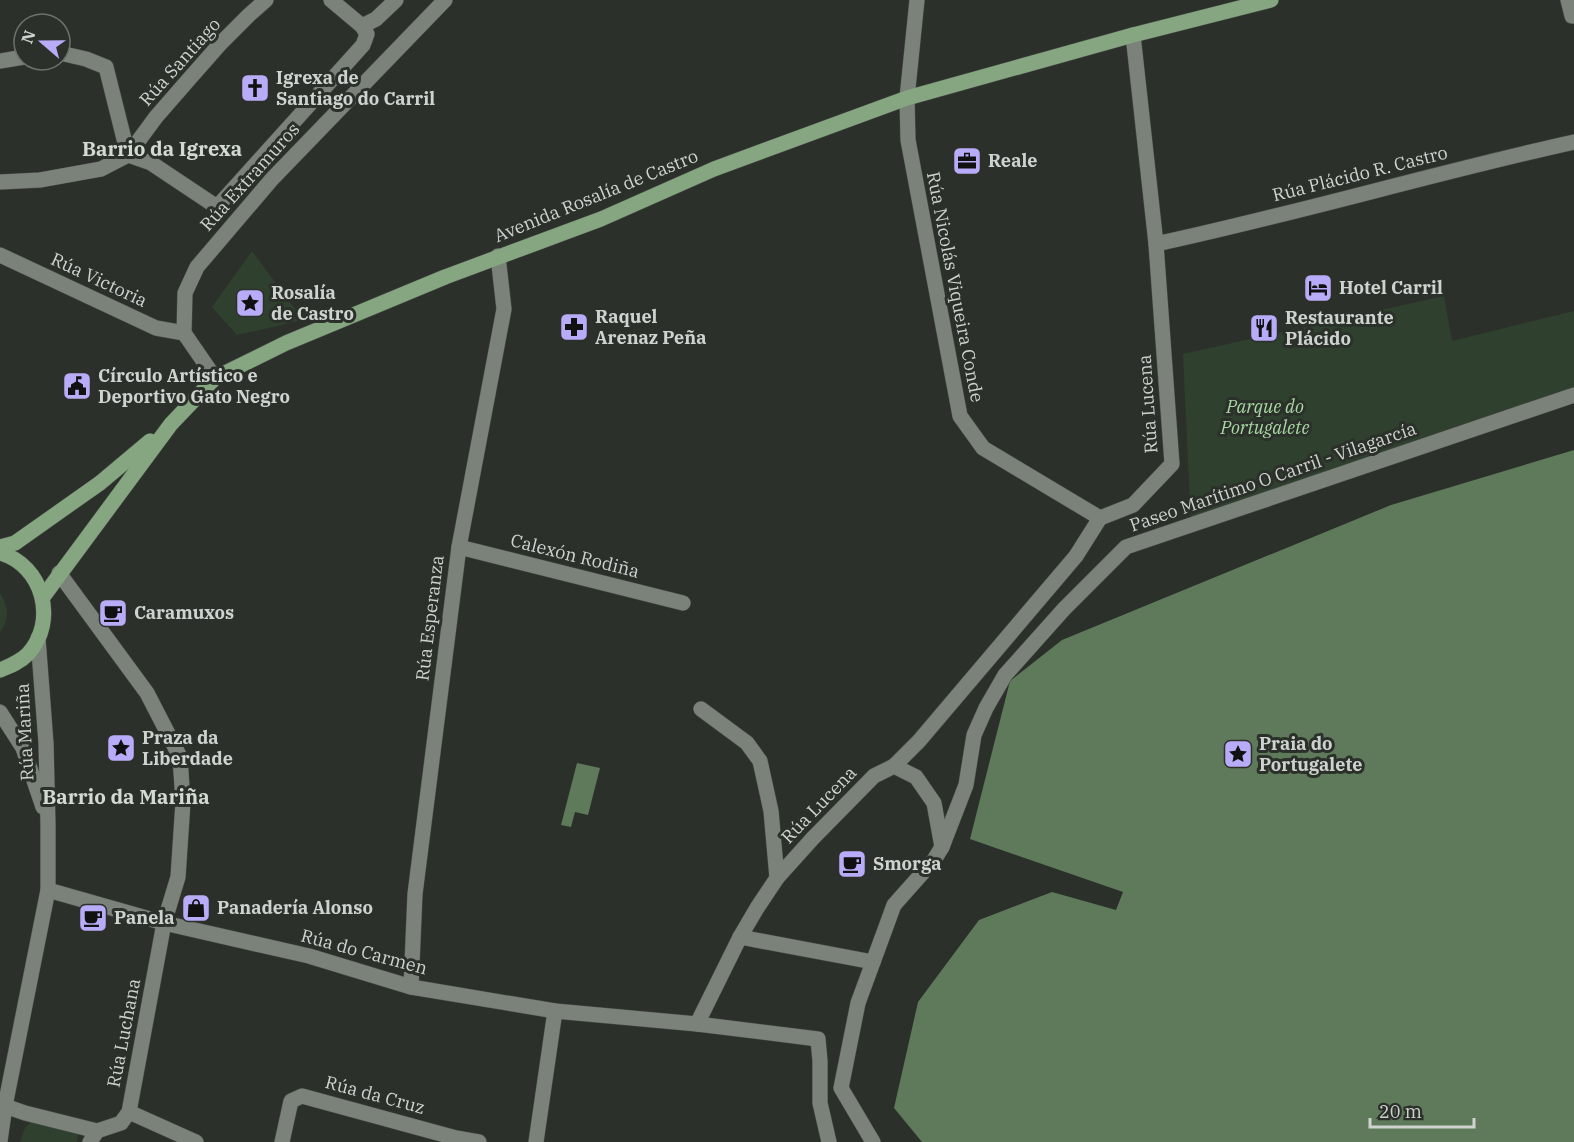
<svg xmlns="http://www.w3.org/2000/svg" width="1574" height="1142" viewBox="0 0 1574 1142" font-family="'IBM Plex Serif',serif">
	<style>
		.green { fill: #30402e }
		.water { fill: #5e7a5b }
		.lines { fill: none; stroke-linecap: round; stroke-linejoin: round }
		.minor-casing { stroke: #484d47; stroke-width: 16 }
		.major-casing { stroke: #484d47; stroke-width: 16 }
		.minor { stroke: #7b827a; stroke-width: 15 }
		.major { stroke: #85a681; stroke-width: 15 }
		.labels { text-anchor: middle; stroke-width: 6; stroke-linejoin: round; paint-order: stroke }
		.street-label { font-size: 18px; fill: #cfd3cf; stroke: #2b312a }
		.poi-label { font-size: 18px; font-weight: bold; fill: #cfd3cf; stroke: #2b312a; text-anchor: start }
		.park-label { font-size: 18px; font-style: italic; fill: #a8d7a2; stroke: #2b312a }
		.neighbourhood-label { font-size: 20px; font-weight: bold; fill: #d2dad1; stroke: #2b312a }
	</style>
	<rect width="100%" height="100%" fill="#2b312a"/>
	<!-- green -->
	<g class="green">
		<path d="M252 251 303 320 237 335 212 307Z"/>
		<path d="M1444 296 1452 341 1574 311V395L1191 525 1183 354Z"/>
		<path d="M0 593C8 606 10 620 0 632Z"/>
		<path d="M31 1122 78 1134 77 1142H20L25 1128Z"/>
	</g>
	<!-- water -->
	<g class="water">
		<path d="M1574 450V1142H922L894 1108 918 1002 979 920 1052 892 1116 910 1123 892 970 839 1010 681 1062 640 1391 505Z"/>
		<path d="M577 763 600 768 588 815 575 812 571 827 561 825Z"/>
	</g>
	<g class="lines">
		<!-- minor casing -->
		<g class="minor-casing">
			<g id="minor">
				<path d="M331 0 362 26 376 19 396 0"/>
				<path d="M917 0 907 98 908 140 960 416 983 448 1100 518"/>
				<path d="M1568 0 1572 16H1574"/>
				<path d="M60 53 86 59 106 67 128 155 151 163 217 207 363 45 367 34 362 26"/>
				<path d="M0 61 24 57"/>
				<path d="M0 182 40 180 101 169 128 155 156 117 190 78 220 44 249 15 266 0"/>
				<path d="M1156 244C1296 214 1434 173 1574 142"/>
				<path d="M0 255 156 328 184 333"/>
				<path d="M215 378 184 333 185 293 197 267 272 179 445 0"/>
				<path d="M459 547 683 603"/>
				<path d="M701 709 747 743 760 761 771 811 777 878"/>
				<path d="M0 712 23 748 43 807"/>
				<path d="M894 766 919 741 1076 556 1100 518 1133 505 1172 464 1156 244 1133 35"/>
				<path d="M48 890 164 923 178 877 183 802 180 757 147 693 59 573"/>
				<path d="M740 937 873 962"/>
				<path d="M411 987 415 894 459 547 504 309 498 256"/>
				<path d="M697 1024 740 937 757 908 777 878 813 838 874 776 894 766 916 777 934 803 942 847"/>
				<path d="M5 1106 25 1113 97 1131 90 1142"/>
				<path d="M129 1112 196 1142"/>
				<path d="M97 1131 121 1123 129 1112 164 923 309 956 411 987 555 1011 697 1024 818 1039 820 1061V1103L829 1142"/>
				<path d="M0 1141 5 1106 48 890V824L46 743 38 638"/>
				<path d="M282 1142 291 1101 302 1096 456 1138 479 1142"/>
				<path d="M536 1142 555 1011"/>
				<path d="M873 1142 841 1088 858 1003 894 905 934 860 942 847 966 785 974 735 986 708 1005 675 1064 609 1126 547 1574 395"/>
			</g>
		</g>
		<!-- major casing -->
		<g class="major-casing">
			<g id="major">
				<path d="M0 547 15 543 100 483 150 441"/>
				<path d="M0 553C43 565 58 621 28 654 20 662 10 666 0 670"/>
				<path d="M43 597 171 424 215 378 286 343 445 277 601 219 714 169 907 98 1133 35 1271 0"/>
			</g>
		</g>
		<!-- minor -->
		<use href="#minor" class="minor"/>
		<!-- major -->
		<use href="#major" class="major"/>
	</g>
	<!-- icons -->
	<defs>
		<g id="church-square" transform="scale(1.5)"><rect x="-9" y="-9" width="18" height="18" rx="4" fill="#b8abf7" stroke="#2b312a"/><path d="M-1.2-6h2.4v3.5h3.3v2.4h-3.3V6h-2.4V-.1h-3.3v-2.4h3.3Z" fill="#111"/></g>
		<g id="office-square" transform="scale(1.5)"><rect x="-9" y="-9" width="18" height="18" rx="4" fill="#b8abf7" stroke="#2b312a"/><path d="M-6-3h4V-5.5h4V-3h4V5H-6ZM-1-4.5V-3h2v-1.5ZM-6 0V1H6V0Z" fill="#111"/></g>
		<g id="hotel-square" transform="scale(1.5)"><rect x="-9" y="-9" width="18" height="18" rx="4" fill="#b8abf7" stroke="#2b312a"/><path d="M-6-4.5h1.5V1H6V5H4.5V3h-9V5H-6ZM-4 0a1.8 1.8 0 1 1 3.6 0ZM.5 0V-2.5h3Q6-2.5 6 0Z" fill="#111"/></g>
		<g id="sight-square" transform="scale(1.5)"><rect x="-9" y="-9" width="18" height="18" rx="4" fill="#b8abf7" stroke="#2b312a"/><path d="M0-6L1.8-2.2L6-1.7L2.9 1.2L3.7 5.4L0 3.3L-3.7 5.4L-2.9 1.2L-6-1.7L-1.8-2.2Z" fill="#111"/></g>
		<g id="pharmacy-square" transform="scale(1.5)"><rect x="-9" y="-9" width="18" height="18" rx="4" fill="#b8abf7" stroke="#2b312a"/><path d="M-2-6h4v4h4v4h-4v4h-4v-4h-4v-4h4Z" fill="#111"/></g>
		<g id="restaurant-square" transform="scale(1.5)"><rect x="-9" y="-9" width="18" height="18" rx="4" fill="#b8abf7" stroke="#2b312a"/><path d="M-5-6h1v4h1v-4h1v4h1v-4h1v5L-1.5 .5V6h-2V.5L-5-1ZM5-6V6H3V1.5H1.5Q1.5-4 5-6Z" fill="#111"/></g>
		<g id="civic-square" transform="scale(1.5)"><rect x="-9" y="-9" width="18" height="18" rx="4" fill="#b8abf7" stroke="#2b312a"/><path d="M-.6-6.5H3V-4.5H.6V-3L4-1V1h2V6H-6V1h2V-1L-.6-3ZM-1.2 2.5V6h2.4V2.5Z" fill="#111"/></g>
		<g id="cafe-square" transform="scale(1.5)"><rect x="-9" y="-9" width="18" height="18" rx="4" fill="#b8abf7" stroke="#2b312a"/><path d="M-5.5-4.5H6V0H3Q3 3.5 0 3.5H-2.5Q-5.5 3.5-5.5 0ZM3-3.2v2h1.7v-2ZM-6 4.5H4V6H-6Z" fill="#111"/></g>
		<g id="shop-square" transform="scale(1.5)"><rect x="-9" y="-9" width="18" height="18" rx="4" fill="#b8abf7" stroke="#2b312a"/><path d="M-5-2.5h2.3a2.7 3.5 0 0 1 5.4 0H5L5.5 6h-11ZM-1.5-2.5h3a1.5 2.3 0 0 0-3 0Z" fill="#111"/></g>
	</defs>
	<g fill-rule="evenodd">
		<use href="#church-square" x="255" y="88"/>
		<use href="#office-square" x="967" y="161"/>
		<use href="#hotel-square" x="1318" y="288"/>
		<use href="#sight-square" x="250" y="303"/>
		<use href="#pharmacy-square" x="574" y="327"/>
		<use href="#restaurant-square" x="1264" y="328"/>
		<use href="#civic-square" x="77" y="386"/>
		<use href="#cafe-square" x="113" y="613"/>
		<use href="#sight-square" x="121" y="748"/>
		<use href="#sight-square" x="1238" y="754"/>
		<use href="#cafe-square" x="852" y="864"/>
		<use href="#shop-square" x="196" y="908"/>
		<use href="#cafe-square" x="93" y="918"/>
	</g>
	<g class="labels">
		<!-- street labels -->
		<g class="street-label">
			<text transform="translate(180 62) rotate(-48)" y="6">Rúa Santiago</text>
			<text transform="translate(1360 174) rotate(-14)" y="6">Rúa Plácido R. Castro</text>
			<text transform="translate(250 177) rotate(-48)" y="6">Rúa Extramuros</text>
			<text transform="translate(596 196) rotate(-22)" y="6">Avenida Rosalía de Castro</text>
			<text transform="translate(99 280) rotate(25)" y="6">Rúa Victoria</text>
			<text transform="translate(955 287) rotate(79)" y="6">Rúa Nicolás Viqueira Conde</text>
			<text transform="translate(1148 404) rotate(-94)" y="6">Rúa Lucena</text>
			<text transform="translate(1273 477) rotate(-19)" y="6">Paseo Marítimo O Carril - Vilagarcía</text>
			<text transform="translate(575 556) rotate(14)" y="6">Calexón Rodiña</text>
			<text transform="translate(430 618) rotate(-83)" y="6">Rúa Esperanza</text>
			<text transform="translate(25 732) rotate(-93)" y="6">Rúa Mariña</text>
			<text transform="translate(819 805) rotate(-46)" y="6">Rúa Lucena</text>
			<text transform="translate(364 952) rotate(15)" y="6">Rúa do Carmen</text>
			<text transform="translate(124 1033) rotate(-79)" y="6">Rúa Luchana</text>
			<text transform="translate(375 1095) rotate(15)" y="6">Rúa da Cruz</text>
		</g>
		<!-- poi labels -->
		<g class="poi-label">
			<text x="276" y="84">Igrexa de<tspan x="276" dy="21">Santiago do Carril</tspan></text>
			<text x="988" y="167">Reale</text>
			<text x="1339" y="294">Hotel Carril</text>
			<text x="271" y="299">Rosalía<tspan x="271" dy="21">de Castro</tspan></text>
			<text x="595" y="323">Raquel<tspan x="595" dy="21">Arenaz Peña</tspan></text>
			<text x="1285" y="324">Restaurante<tspan x="1285" dy="21">Plácido</tspan></text>
			<text x="98" y="382">Círculo Artístico e<tspan x="98" dy="21">Deportivo Gato Negro</tspan></text>
			<text x="134" y="619">Caramuxos</text>
			<text x="142" y="744">Praza da<tspan x="142" dy="21">Liberdade</tspan></text>
			<text x="1259" y="750">Praia do<tspan x="1259" dy="21">Portugalete</tspan></text>
			<text x="873" y="870">Smorga</text>
			<text x="217" y="914">Panadería Alonso</text>
			<text x="114" y="924">Panela</text>
		</g>
		<!-- park labels -->
		<g class="park-label">
			<text x="1265" y="413">Parque do<tspan x="1265" dy="21">Portugalete</tspan></text>
		</g>
		<!-- neighbourhood labels -->
		<g class="neighbourhood-label">
			<text x="162" y="156">Barrio da Igrexa</text>
			<text x="126" y="804">Barrio da Mariña</text>
		</g>
	</g>
	<!-- north arrow -->
	<g transform="translate(42 42) rotate(290)"><circle r="28" fill="#2b312a" stroke="#6d726c" stroke-width="1.5"/>
	<path d="M0-4.5L10 22L0 15L-10 22Z" fill="#b8abf7"/>
	<text y="-9" font-size="16" font-weight="bold" text-anchor="middle" fill="#cfd3cf">N</text>
	</g>
	<!-- scale -->
	<path d="M1370 1118v9h104v-9" fill="none" stroke="#cfd3cf" stroke-width="3"/>
	<text x="1379" y="1118" font-size="18" fill="#cfd3cf" stroke="#2b312a" stroke-width="4.5" paint-order="stroke">20 m</text>
</svg>
